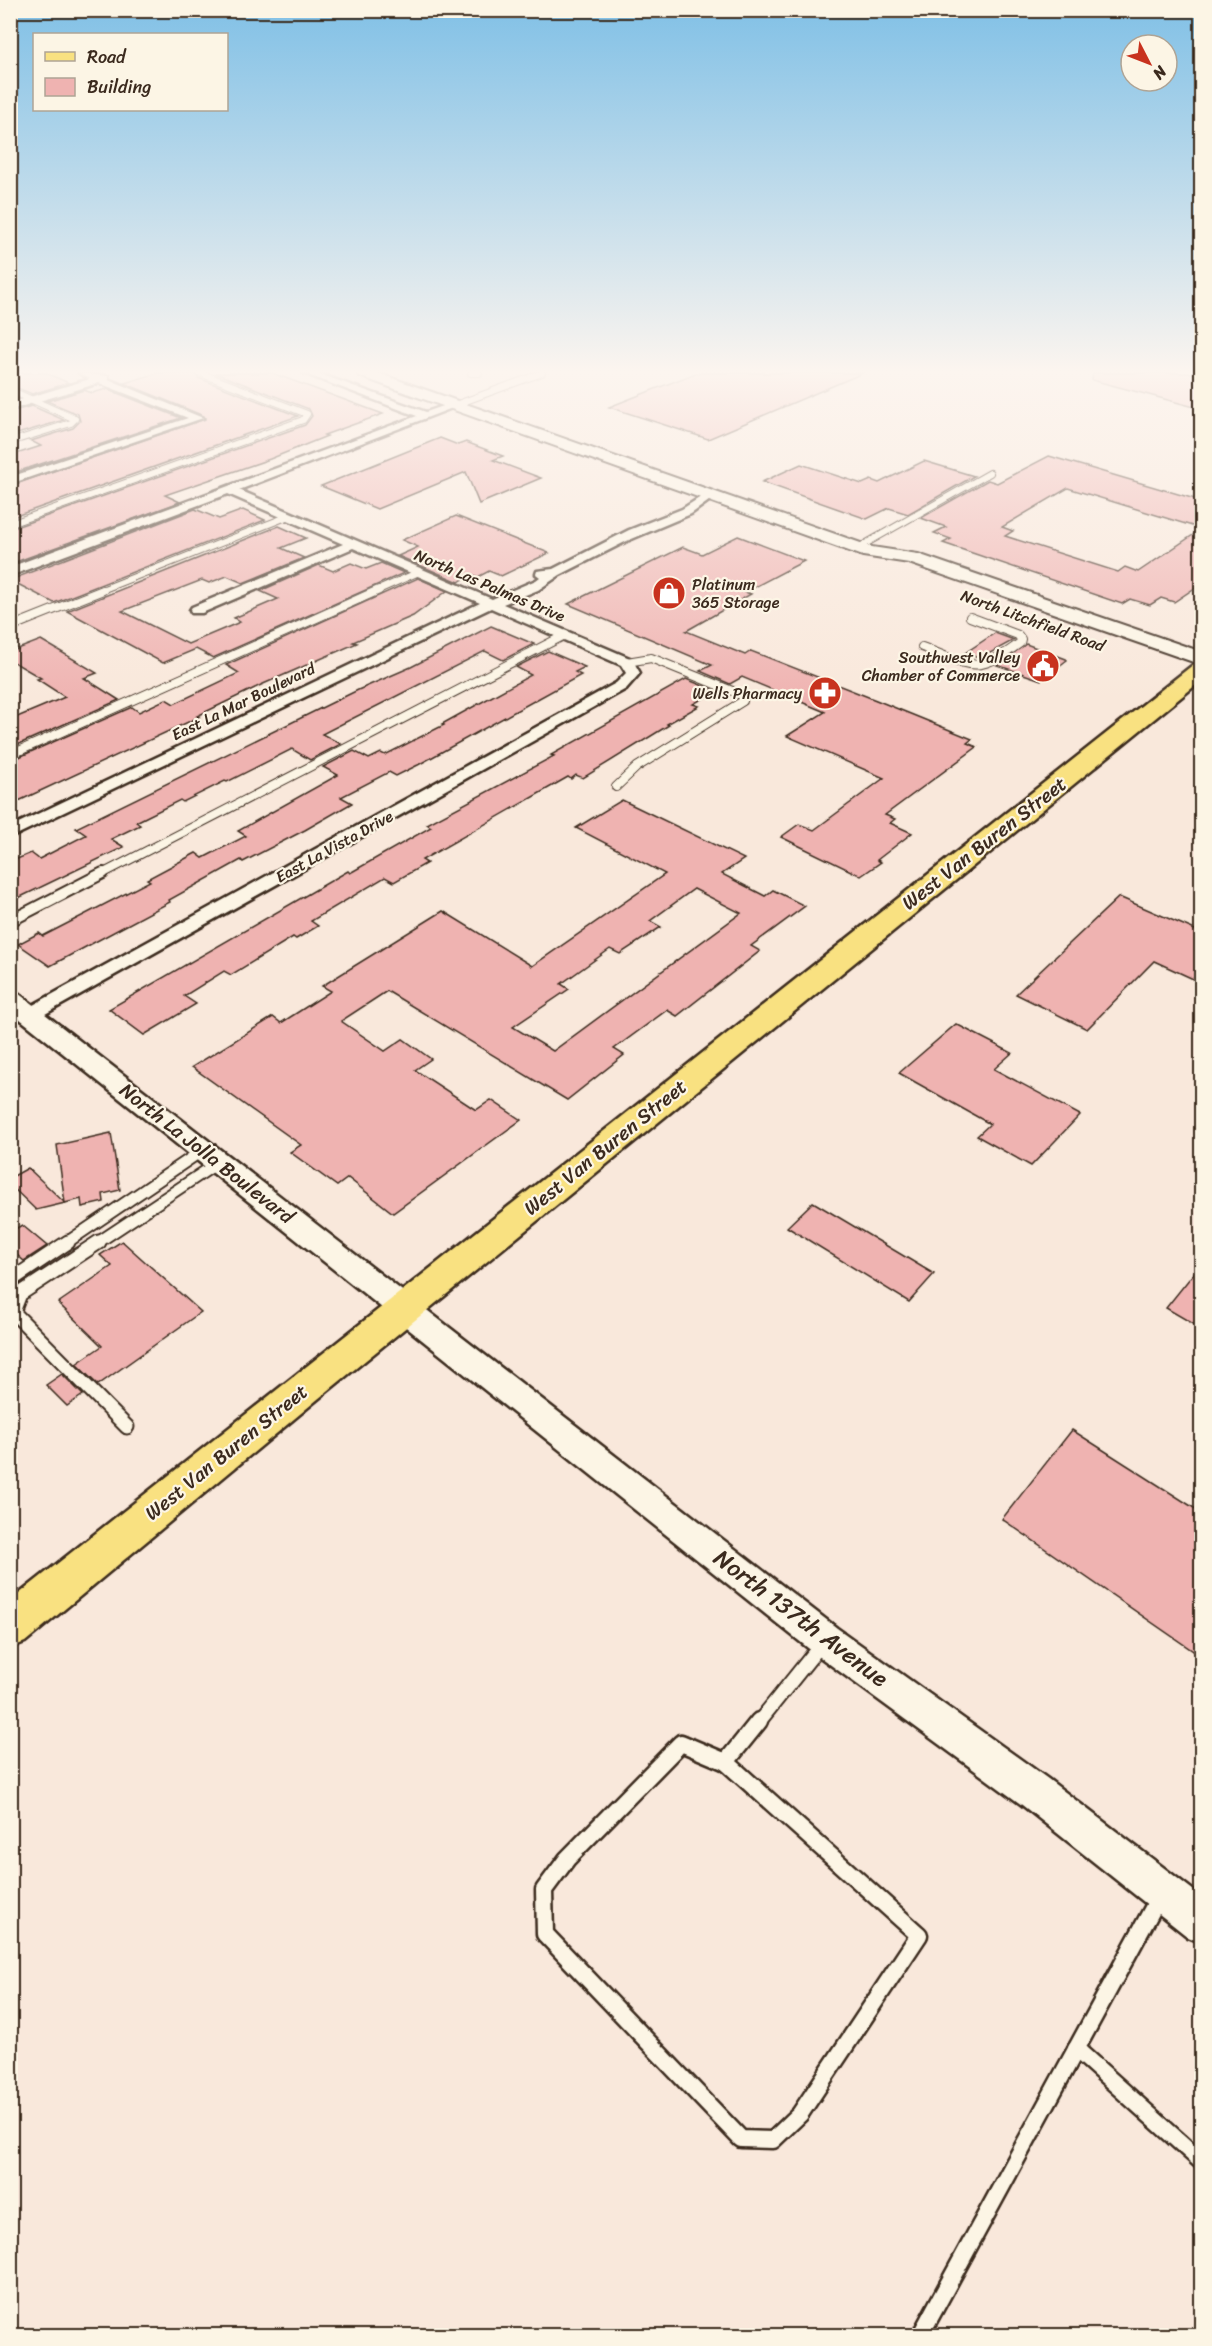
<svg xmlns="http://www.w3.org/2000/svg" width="1212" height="2346" viewBox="0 0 1212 2346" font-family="Sriracha,sans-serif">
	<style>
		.building { fill: #efb3b1; stroke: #3b2a1e; stroke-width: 1.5; fill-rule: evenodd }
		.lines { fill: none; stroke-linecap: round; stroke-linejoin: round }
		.service-far4-casing { stroke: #3b2a1e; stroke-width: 8 }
		.service-far3-casing { stroke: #3b2a1e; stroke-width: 10 }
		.service-far2-casing { stroke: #3b2a1e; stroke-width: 14 }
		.service-far1-casing { stroke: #3b2a1e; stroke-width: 17 }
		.service-casing { stroke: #3b2a1e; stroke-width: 21 }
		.minor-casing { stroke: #3b2a1e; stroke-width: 5 }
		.tertiary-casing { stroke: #3b2a1e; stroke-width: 5 }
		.secondary-casing { stroke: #3b2a1e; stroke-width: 4 }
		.primary-casing { stroke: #3b2a1e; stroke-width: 5 }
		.service-far4 { stroke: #fcf5e5; stroke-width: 6 }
		.service-far3 { stroke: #fcf5e5; stroke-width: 8 }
		.service-far2 { stroke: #fcf5e5; stroke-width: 10 }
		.service-far1 { stroke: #fcf5e5; stroke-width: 13 }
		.service { stroke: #fcf5e5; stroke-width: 16 }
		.minor { fill: #fcf5e5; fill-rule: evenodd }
		.tertiary { fill: #fcf5e5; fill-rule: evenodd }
		.secondary { fill: #fcf5e5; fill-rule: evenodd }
		.primary { fill: #f9e181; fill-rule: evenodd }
		.labels { text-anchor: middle; stroke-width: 4.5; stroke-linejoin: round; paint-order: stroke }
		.far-poi-label { font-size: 16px; fill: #3b2a1e; stroke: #fcf5e5; text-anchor: end }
		.far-street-label { font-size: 16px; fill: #3b2a1e; stroke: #fcf5e5 }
		.street-label { font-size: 20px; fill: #3b2a1e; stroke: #fcf5e5 }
		.near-street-label { font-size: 24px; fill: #3b2a1e; stroke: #fcf5e5 }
	</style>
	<rect width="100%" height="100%" fill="#f9e8db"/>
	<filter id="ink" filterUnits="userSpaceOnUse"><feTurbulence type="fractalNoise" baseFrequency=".0167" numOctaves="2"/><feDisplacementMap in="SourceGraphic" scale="12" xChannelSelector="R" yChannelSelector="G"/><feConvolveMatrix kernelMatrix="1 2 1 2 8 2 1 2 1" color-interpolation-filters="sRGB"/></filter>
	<g filter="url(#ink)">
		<!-- building -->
		<g class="building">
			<path d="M10 373H46L69 383 32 394 10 385Z"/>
			<path d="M158 373H195L198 378 298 416 10 518V486L205 419 204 416 124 383Z"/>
			<path d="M215 373H272L383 414 324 435 327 436 270 459 165 495 180 502 10 564V529L305 425 312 416 309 409Z"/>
			<path d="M696 373H863L708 439 609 407Z"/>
			<path d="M1093 373H1202V409L1092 380Z"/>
			<path d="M107 389 181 418 10 474V456L41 446 31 441 73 428 80 421 78 414 47 401 84 390 92 393Z"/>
			<path d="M32 406 64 420 17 434 10 431V412Z"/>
			<path d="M440 438 458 445 466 442 503 456 493 460 541 478 479 504 466 472 377 509 321 486Z"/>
			<path d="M1049 456 1202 501V529L1068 488 1002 527 1013 531 1005 536 1118 572 1125 567 1138 572 1202 529V583L1174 602 1161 598 1150 605 1130 599 1122 604 943 543 951 539 934 533 946 527 921 518 988 480 997 483Z"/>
			<path d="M924 461 974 476 908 514 889 508 867 519 762 482 801 464 862 484 871 480 879 483Z"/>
			<path d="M195 509 219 519 243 510 265 520 54 603 10 580Z"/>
			<path d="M456 516 549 553 501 576 489 571 478 577 471 574 459 582 398 556 418 547 402 540Z"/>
			<path d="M279 526 306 538 281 548 304 558 243 583 227 576 209 583 202 580 122 611 188 644 240 622 234 618 278 599 260 591 319 565 333 571 351 563 366 569 381 563 404 573 213 658 196 649 163 663 67 611Z"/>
			<path d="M738 536 804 561 745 592 751 594 686 631 745 655 751 651 876 700 972 739 967 743 977 747 885 815 895 819 890 823 912 833 877 860 881 862 861 876 781 837 799 824 814 830 884 778 787 736 825 712 742 677 730 684 700 671 712 665 568 604 683 547 702 554Z"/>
			<path d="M418 578 447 591 413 616 353 642 357 643 261 685 197 716 199 717 10 805V761L132 707 139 712 166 699 174 704 239 673 226 665Z"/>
			<path d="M491 626 534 644 503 660 485 651 322 734 341 744 310 760 292 749 227 782 225 781 183 802 180 800 136 822 140 825 111 839 124 847 10 902V862L31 853 39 859 86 835 76 828 358 690 411 667Z"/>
			<path d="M995 633 1014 640 981 658 965 653Z"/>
			<path d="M41 640 97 673 84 678 119 700 10 748V720L65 697 37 679 41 678 10 660V652Z"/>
			<path d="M1026 644 1066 659 1067 660 1041 680 997 665Z"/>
			<path d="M548 651 585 667 575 672 581 675 418 765 396 776 389 772 341 797 352 803 305 830 243 862 241 860 169 900 170 902 50 966 18 944 39 933 43 936 150 881 147 879 196 853 203 858 246 836 238 831 338 775 323 767 354 751 369 759 381 753 385 755 444 725 442 724 531 675 516 667Z"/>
			<path d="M686 679 716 691 693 704 699 706 667 724 669 725 583 778 576 775 571 779 568 777 422 860 427 863 394 882 385 877 311 921 318 926 296 939 293 937 231 975 224 971 184 996 196 1004 144 1035 109 1009 348 871 350 873 431 827 427 824 554 756 551 755Z"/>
			<path d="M622 800 744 859 722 874 765 896 773 890 805 906 751 946 760 951 677 1016 667 1010 614 1049 624 1055 567 1100 387 991 341 1021 385 1051 403 1039 431 1059 415 1070 476 1110 491 1100 521 1120 393 1213 348 1178 337 1186 290 1152 301 1145 192 1067 273 1017 281 1023 331 991 322 986 443 911 532 966 665 874 576 828ZM694 889 741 913 553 1051 513 1027 569 989 561 984 610 949 620 954 661 927 650 921Z"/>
			<path d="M1119 897 1202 933V983L1154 961 1087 1029 1016 994Z"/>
			<path d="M956 1024 1012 1053 994 1069 1080 1115 1031 1166 977 1136 990 1124 899 1073Z"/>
			<path d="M111 1133 120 1190 103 1194 104 1202 82 1207 81 1199 65 1203 57 1145Z"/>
			<path d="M28 1168 65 1203 36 1210 10 1185V1178Z"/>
			<path d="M813 1202 934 1274 909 1302 787 1227Z"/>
			<path d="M22 1225 47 1246 24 1261 10 1249V1232Z"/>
			<path d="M122 1241 201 1312 98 1385 76 1364 102 1346 58 1303 112 1266 100 1255Z"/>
			<path d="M1202 1263V1329L1166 1308Z"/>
			<path d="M62 1374 83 1395 67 1406 46 1385Z"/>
			<path d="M1072 1430 1202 1513V1657L1002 1519Z"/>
		</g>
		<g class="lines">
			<!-- service-far4 casing -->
			<g class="service-far4-casing">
				<g id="service-far4">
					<path d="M471 373H479"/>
					<path d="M10 390 75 419 71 423 10 442"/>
					<path d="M455 405 542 373"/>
					<path d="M10 524 303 420 307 414 200 373"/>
					<path d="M858 548 990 473"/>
					<path d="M99 591 289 516"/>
					<path d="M376 591 419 572"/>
				</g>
			</g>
			<!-- service-far3 casing -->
			<g class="service-far3-casing">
				<g id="service-far3">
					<path d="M10 627 103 590"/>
					<path d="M922 647C970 665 975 677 1020 643L1021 639 1018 635 970 617"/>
					<path d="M10 755 379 590"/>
					<path d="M616 787 637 767 743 701 742 695 651 658 627 662"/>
					<path d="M100 875 565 635"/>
				</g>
			</g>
			<!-- service-far2 casing -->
			<g class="service-far2-casing">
				<g id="service-far2">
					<path d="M10 921 103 873"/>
					<path d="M66 1243 203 1150"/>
					<path d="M97 1243 219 1162"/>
				</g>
			</g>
			<!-- service-far1 casing -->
			<g class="service-far1-casing">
				<g id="service-far1">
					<path d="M99 1242 20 1294 13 1312 127 1427"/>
					<path d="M10 1281 68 1242"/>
					<path d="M758 1723 823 1642"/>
				</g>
			</g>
			<!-- service casing -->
			<g class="service-casing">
				<g id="service">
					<path d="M681 1743 726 1762 919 1935 800 2114 773 2140 741 2139 545 1934 544 1890 567 1859Z"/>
					<path d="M726 1762 759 1721"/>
					<path d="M1076 2049 1202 2162"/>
					<path d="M920 2336 1158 1899"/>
				</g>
			</g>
			<!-- minor casing -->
			<g class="minor-casing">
				<g id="minor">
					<path d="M79 373 108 376V379L203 418 10 484V477L188 418 99 383 10 410V403L90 379Z"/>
					<path d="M303 373H317L426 412 455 402 460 405 239 490 492 599 536 580 540 577 536 574 537 571 553 569 629 530 682 509 707 493H715L717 495 691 514 627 541 560 575 538 590 503 604 632 659 640 673 626 689 38 1018 31 1020 24 1018 22 1014 24 1010 616 683 626 673 621 665 491 608 10 838V827L480 603 353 548 202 613H192L190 610 192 607 343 544 228 494 10 576V567L417 416Z"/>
				</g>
			</g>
			<!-- tertiary casing -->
			<g class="tertiary-casing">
				<path id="tertiary" d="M10 990 18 993 837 1628 1048 1779 1202 1897V1943L1188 1937 1022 1805 813 1652 10 1011Z"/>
			</g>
			<!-- secondary casing -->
			<g class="secondary-casing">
				<path id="secondary" d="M357 373H378L872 547 918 554 1202 652V665L909 563 863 556 359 376Z"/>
			</g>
			<!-- primary casing -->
			<g class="primary-casing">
				<path id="primary" d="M1202 663V680L318 1399 25 1642 10 1648V1601L1194 664Z"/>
			</g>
			<!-- service-far4 -->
			<use href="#service-far4" class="service-far4"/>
			<!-- service-far3 -->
			<use href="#service-far3" class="service-far3"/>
			<!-- service-far2 -->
			<use href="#service-far2" class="service-far2"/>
			<!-- service-far1 -->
			<use href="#service-far1" class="service-far1"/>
			<!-- service -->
			<use href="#service" class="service"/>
			<!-- minor -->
			<use href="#minor" class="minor"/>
			<!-- tertiary -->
			<use href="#tertiary" class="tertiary"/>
			<!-- secondary -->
			<use href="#secondary" class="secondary"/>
			<!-- primary -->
			<use href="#primary" class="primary"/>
		</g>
	</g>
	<!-- sky -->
	<linearGradient id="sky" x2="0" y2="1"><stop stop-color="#80c0e6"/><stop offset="0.53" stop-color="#fcf5ef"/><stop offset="1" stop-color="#fcf5ef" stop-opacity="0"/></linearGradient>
	<rect width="1212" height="701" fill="url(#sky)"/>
	<!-- icons -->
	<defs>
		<g id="shop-disc" transform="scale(1.725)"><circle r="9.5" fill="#c8321e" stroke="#fcf5e5"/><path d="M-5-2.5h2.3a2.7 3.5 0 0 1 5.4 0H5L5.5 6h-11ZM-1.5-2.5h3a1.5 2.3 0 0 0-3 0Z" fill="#fff"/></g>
		<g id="civic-disc" transform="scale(1.725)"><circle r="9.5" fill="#c8321e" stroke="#fcf5e5"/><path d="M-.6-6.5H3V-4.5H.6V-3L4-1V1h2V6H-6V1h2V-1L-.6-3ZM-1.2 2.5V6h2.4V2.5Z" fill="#fff"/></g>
		<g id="pharmacy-disc" transform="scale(1.725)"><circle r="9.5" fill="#c8321e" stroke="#fcf5e5"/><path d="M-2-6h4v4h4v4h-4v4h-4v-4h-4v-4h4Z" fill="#fff"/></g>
	</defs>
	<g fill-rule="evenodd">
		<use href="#shop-disc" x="669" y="593"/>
		<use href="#civic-disc" x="1043" y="666"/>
		<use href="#pharmacy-disc" x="825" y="693"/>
	</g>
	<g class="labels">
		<!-- far-poi labels -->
		<g class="far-poi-label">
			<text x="692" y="590" text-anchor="start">Platinum<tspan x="692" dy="18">365 Storage</tspan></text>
			<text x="1020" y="663">Southwest Valley<tspan x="1020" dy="18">Chamber of Commerce</tspan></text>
			<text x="802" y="699">Wells Pharmacy</text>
		</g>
		<!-- far-street labels -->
		<g class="far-street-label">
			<text transform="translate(490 585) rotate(23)" y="6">North Las Palmas Drive</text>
			<text transform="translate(1033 620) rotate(20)" y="6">North Litchfield Road</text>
			<text transform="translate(243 701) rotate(-26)" y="6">East La Mar Boulevard</text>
			<text transform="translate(334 846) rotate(-29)" y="6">East La Vista Drive</text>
		</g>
		<!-- street labels -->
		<g class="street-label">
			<text transform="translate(984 843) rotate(-38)" y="7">West Van Buren Street</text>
			<text transform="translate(605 1147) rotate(-39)" y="7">West Van Buren Street</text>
			<text transform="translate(207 1153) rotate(38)" y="7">North La Jolla Boulevard</text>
			<text transform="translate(226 1452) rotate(-39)" y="7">West Van Buren Street</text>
		</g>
		<!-- near-street labels -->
		<g class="near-street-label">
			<text transform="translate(801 1618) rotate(37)" y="8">North 137th Avenue</text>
		</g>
	</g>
	<!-- margin -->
	<rect width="1212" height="2346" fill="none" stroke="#fcf5e5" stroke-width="36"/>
	<rect x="18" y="18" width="1176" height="2310" fill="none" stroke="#3b2a1e" stroke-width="2" filter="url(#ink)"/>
	<!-- legend -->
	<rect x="33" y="33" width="195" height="78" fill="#fcf5e5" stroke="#afa495" stroke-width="1.5"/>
	<rect x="45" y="52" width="30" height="9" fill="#f9e181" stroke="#afa495" stroke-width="1.5"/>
	<text x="87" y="63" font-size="18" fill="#3b2a1e">Road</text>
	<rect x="45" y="78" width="30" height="18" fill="#efb3b1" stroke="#afa495" stroke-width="1.5"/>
	<text x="87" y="93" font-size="18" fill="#3b2a1e">Building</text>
	<!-- north arrow -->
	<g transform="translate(1149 63) rotate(132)"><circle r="28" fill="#fcf5e5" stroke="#afa495" stroke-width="1.5"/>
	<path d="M0-4.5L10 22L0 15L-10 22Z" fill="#c8321e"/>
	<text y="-9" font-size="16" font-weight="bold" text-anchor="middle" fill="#3b2a1e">N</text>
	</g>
</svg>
